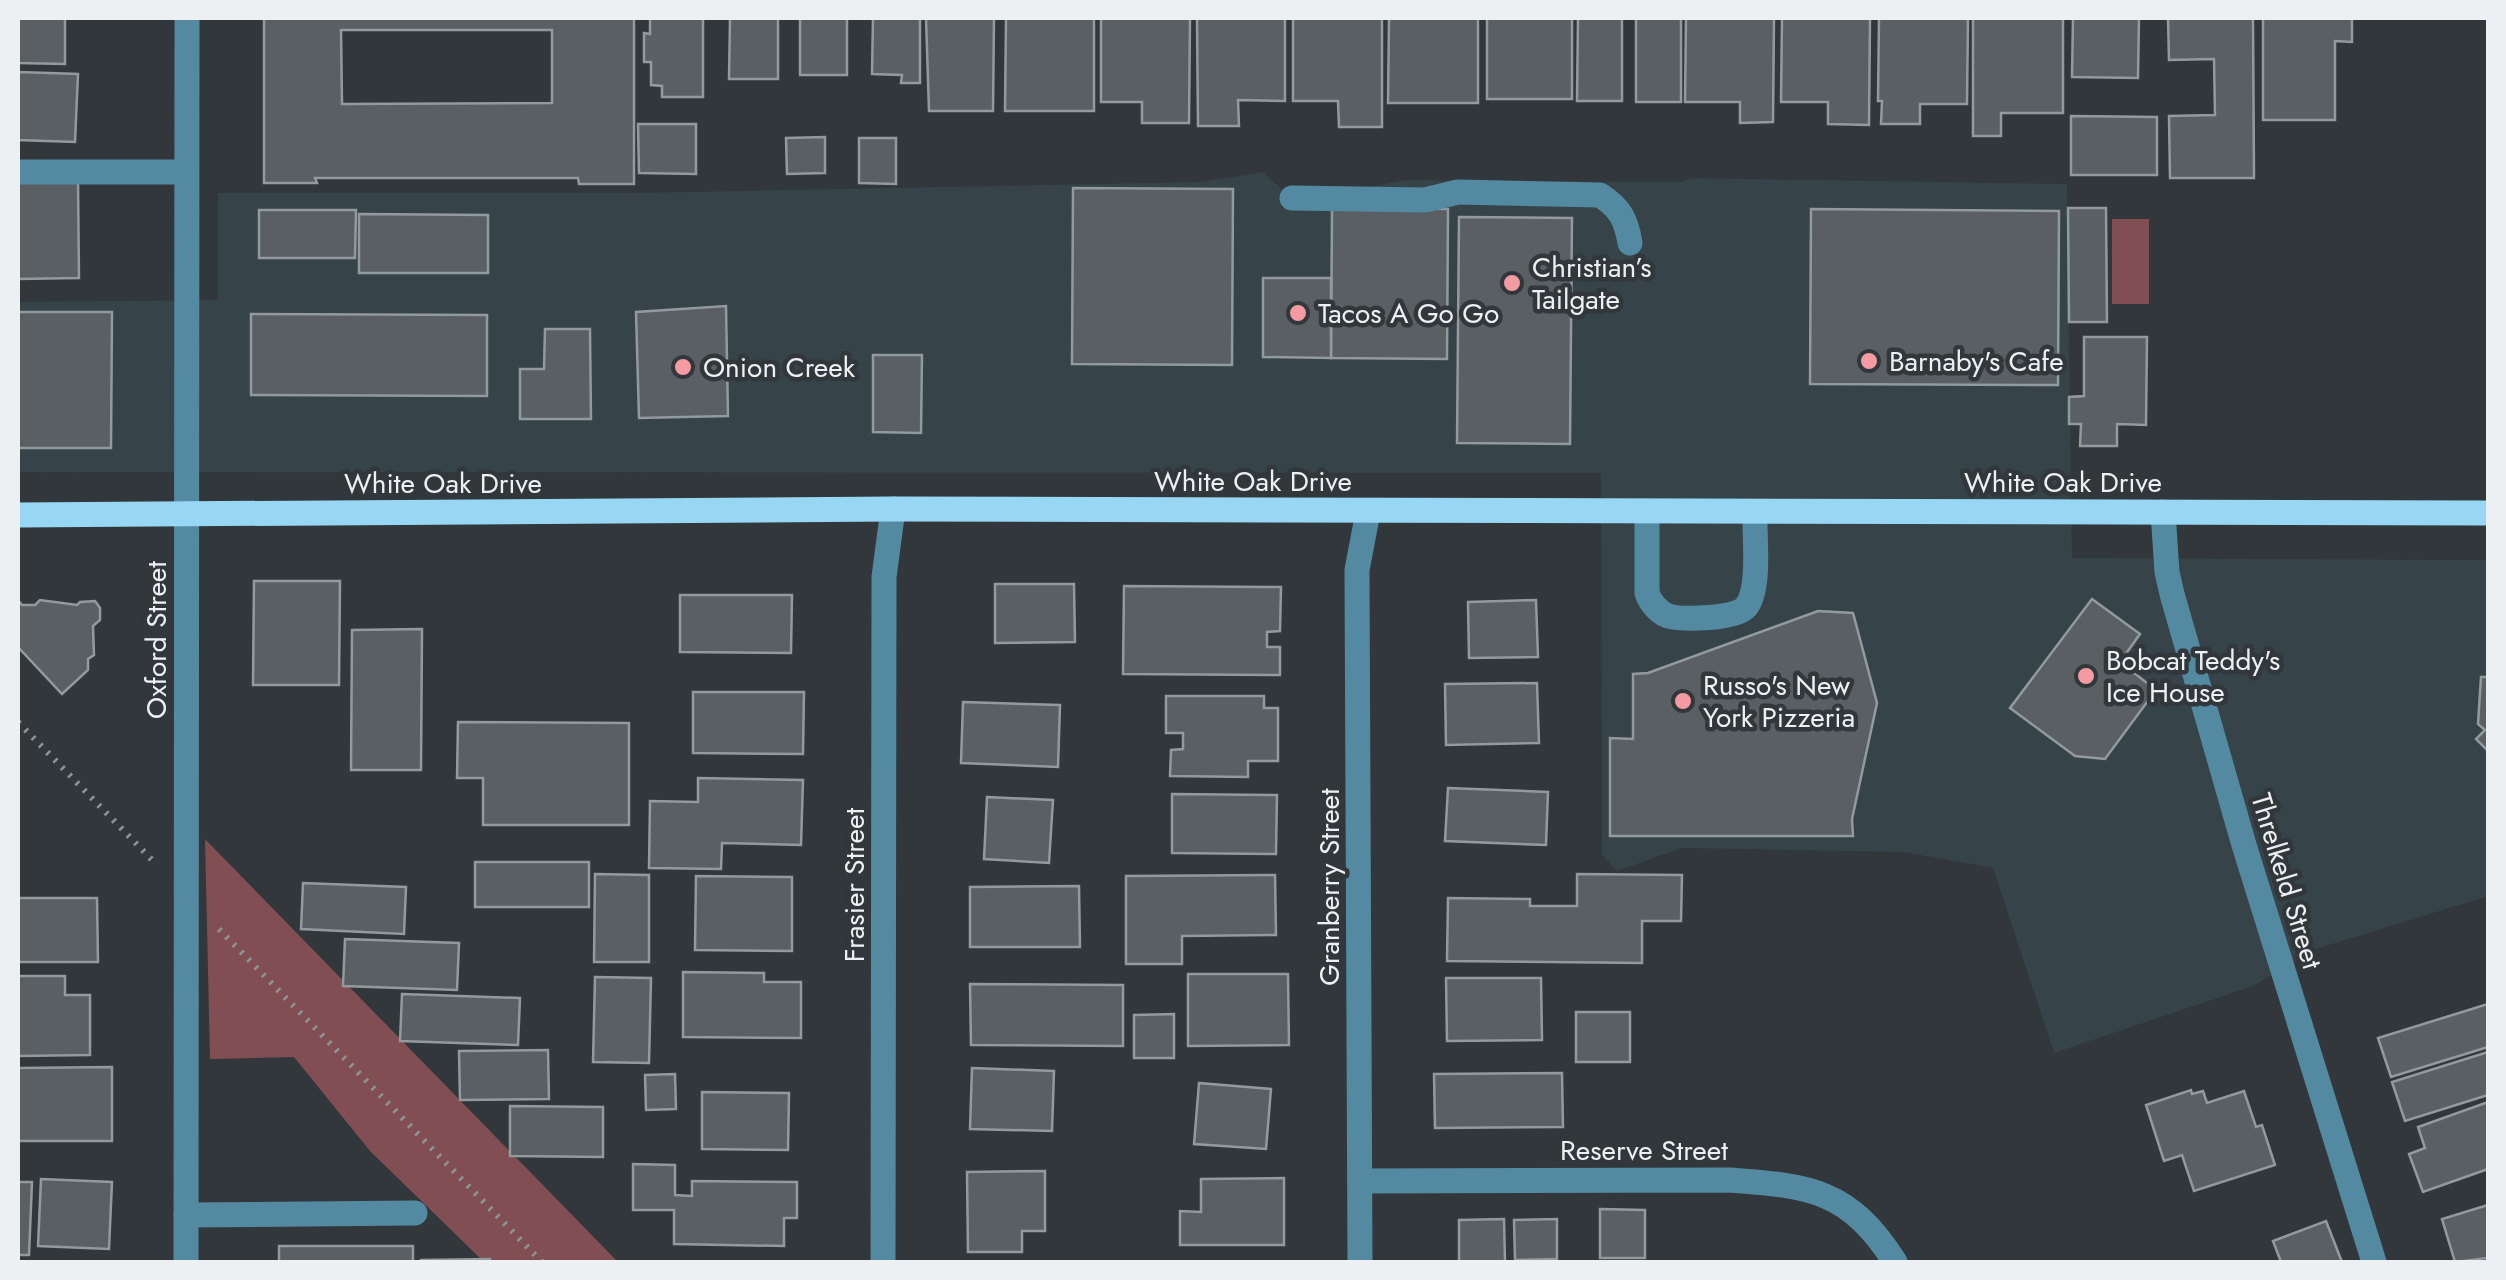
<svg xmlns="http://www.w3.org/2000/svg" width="2506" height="1280" viewBox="0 0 2506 1280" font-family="Jost,sans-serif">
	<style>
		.built { fill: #364348 }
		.green { fill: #814e53 }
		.building { fill: #595f63; stroke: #939a9e; stroke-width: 2.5; fill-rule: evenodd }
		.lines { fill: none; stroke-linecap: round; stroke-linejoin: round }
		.path { stroke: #8e9396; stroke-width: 6; stroke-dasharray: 2.5 8; stroke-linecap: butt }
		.minor { stroke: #548aa1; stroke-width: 25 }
		.major { stroke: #98d7f4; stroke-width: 25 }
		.poi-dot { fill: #f49aa3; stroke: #31373a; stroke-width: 4 }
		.labels { text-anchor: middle; stroke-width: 9; stroke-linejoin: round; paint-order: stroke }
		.poi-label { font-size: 28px; fill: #ecf0f2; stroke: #31373a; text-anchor: start }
		.street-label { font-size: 28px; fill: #ecf0f2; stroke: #31373a }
	</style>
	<rect width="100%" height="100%" fill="#31373a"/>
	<!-- built -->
	<path class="built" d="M1263 172 1287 194 1323 196 1405 180 1660 182H1681L1691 178 2067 184 2072 558 2488 560V896L2316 949 2253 986 2054 1053 1993 868 1904 852 1682 848 1617 871 1602 855 1601 473 18 472V302L218 300V193H634L1200 182Z"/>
	<!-- green -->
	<g class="green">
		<rect x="2112" y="219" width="37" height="85"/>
		<path d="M205 839 618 1262H484L370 1151 294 1057 210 1059Z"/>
	</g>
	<!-- building -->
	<g class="building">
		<path d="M18 18H65V64L18 63Z"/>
		<path d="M264 18H634V184H579L578 178H315L317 183H264ZM341 30H552V103L342 104Z"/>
		<path d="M650 18H703V97H662V86L651 85V62H644V33L650 34Z"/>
		<path d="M730 18H778V79H729Z"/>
		<rect x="800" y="18" width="47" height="57"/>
		<path d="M873 18H920V83H901L902 75 872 74Z"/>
		<path d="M926 18H994L993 111H929Z"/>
		<path d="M1006 18H1094V111H1005Z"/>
		<path d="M1101 18H1190L1189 123H1142V102H1101Z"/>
		<path d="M1197 18H1285V101L1238 100 1239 126H1198Z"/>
		<path d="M1293 18H1382V127H1339L1338 101H1293Z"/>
		<path d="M1389 18H1478V103H1388Z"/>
		<rect x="1487" y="18" width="85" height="81"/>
		<path d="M1578 18H1622V101H1577Z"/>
		<rect x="1636" y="18" width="45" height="84"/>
		<path d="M1686 18H1774L1773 122 1740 123V102H1685Z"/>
		<path d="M1782 18H1870L1869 125 1828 124V102H1781Z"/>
		<path d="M1879 18H1968L1967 104H1920V124H1881L1882 101H1878Z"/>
		<path d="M1973 18H2063V113H2001V136H1973Z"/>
		<path d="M2073 18H2139L2138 78 2072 77Z"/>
		<path d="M2168 18H2253L2254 178H2170L2169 116 2215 115 2214 59 2169 60Z"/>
		<path d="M2263 18H2352V42L2335 41V120H2263Z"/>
		<path d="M18 72 78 74 75 142 18 140Z"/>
		<path d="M2071 116 2157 117V175H2071Z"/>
		<path d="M638 124H696V174L639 173Z"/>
		<path d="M825 137V173L787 174 786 138Z"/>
		<path d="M859 138H896V184L859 183Z"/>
		<path d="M78 179 79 278 18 279V180Z"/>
		<path d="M1073 188 1233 189 1232 365 1072 364Z"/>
		<path d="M1332 208 1448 209 1447 359 1331 358Z"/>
		<path d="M2068 208H2106L2107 322H2069Z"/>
		<path d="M1811 209 2059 211 2058 385 1810 384Z"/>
		<path d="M259 210H356L355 258H259Z"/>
		<path d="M359 214 488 215V273H359Z"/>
		<path d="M1459 217 1572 218 1570 444 1457 443Z"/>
		<path d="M1263 278H1331V358L1263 357Z"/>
		<path d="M726 306 728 416 639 418 636 312Z"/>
		<path d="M18 312H112L111 448H18Z"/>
		<path d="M251 314 487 315V396L251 395Z"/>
		<path d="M545 329H590L591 419H520V369H544Z"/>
		<path d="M2084 337H2147L2146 425 2117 424V446H2080L2081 424H2069V397L2084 396Z"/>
		<path d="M873 355H922L921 433 873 432Z"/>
		<path d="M254 581H340L339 685H253Z"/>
		<path d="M995 584H1074L1075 642 995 643Z"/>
		<path d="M1124 586 1281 587 1280 631 1267 632V647H1280V675L1123 674Z"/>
		<path d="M680 595H792L791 653 680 652Z"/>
		<path d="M2092 599 2140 634 2120 662 2156 690 2105 759 2075 756 2010 708Z"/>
		<path d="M18 600 22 605H35L40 600 77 605 80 602 95 601 100 608V620L93 626 94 655 88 659V670L62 694 18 647Z"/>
		<path d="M1536 600 1538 657 1469 658 1468 602Z"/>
		<path d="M1818 611 1853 613 1877 703 1852 819 1853 836H1610V738L1633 739V674L1648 673Z"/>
		<path d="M422 629 421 770H351L352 630Z"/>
		<path d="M2481 677H2488V751L2476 739 2485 730 2478 724Z"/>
		<path d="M1537 683 1539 743 1446 745 1445 684Z"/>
		<path d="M693 692H804L803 754 693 753Z"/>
		<path d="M1166 696H1264V708H1278V761H1248V777L1170 776 1171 750 1183 749V733H1166Z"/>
		<path d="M963 702 1060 705 1058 767 961 763Z"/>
		<path d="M458 722 629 723V825H483V778H457Z"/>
		<path d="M698 778 803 780 801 845 722 843 721 869 649 868 650 801 698 802Z"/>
		<path d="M1448 788 1548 792 1546 845 1445 841Z"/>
		<path d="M1172 794 1277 795 1276 854 1172 853Z"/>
		<path d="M987 797 1053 800 1049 863 984 859Z"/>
		<rect x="475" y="862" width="114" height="45"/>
		<path d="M595 874 649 875V962H594Z"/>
		<path d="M1577 874 1682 875 1681 921H1642V963L1447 961 1448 898 1530 899V906H1577Z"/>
		<path d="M1275 875 1276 935 1182 936V964H1126V876Z"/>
		<path d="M696 876 792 877V951L695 950Z"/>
		<path d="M303 883 406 887 404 934 301 929Z"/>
		<path d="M1079 886 1080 947H970V887Z"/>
		<path d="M18 898H97L98 962H18Z"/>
		<path d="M345 939 459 943 457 990 343 986Z"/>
		<path d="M683 972 764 973V982H801V1038L683 1037Z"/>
		<path d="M1188 974H1288L1289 1045 1188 1046Z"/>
		<path d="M18 976H65V995H90V1055L18 1056Z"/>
		<path d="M595 977 651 978 649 1063 593 1062Z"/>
		<path d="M1446 978H1541L1542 1040 1447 1041Z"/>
		<path d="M970 984 1123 985V1046L971 1045Z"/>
		<path d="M402 994 520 998 518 1045 400 1041Z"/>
		<path d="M2488 1004V1047L2391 1077 2378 1038Z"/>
		<rect x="1576" y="1012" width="54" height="50"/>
		<path d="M1174 1014V1058H1134V1015Z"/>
		<path d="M548 1050 549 1099 460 1100 459 1051Z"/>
		<path d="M2488 1052V1095L2405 1121 2392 1082Z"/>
		<path d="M112 1067V1141H18V1068Z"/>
		<path d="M972 1068 1054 1071 1052 1131 970 1129Z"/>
		<path d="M1562 1073 1563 1127 1435 1128 1434 1074Z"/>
		<path d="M675 1074 676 1109 646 1110 645 1075Z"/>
		<path d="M1199 1083 1271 1089 1266 1149 1194 1144Z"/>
		<path d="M2191 1090 2192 1094 2203 1091 2207 1103 2244 1091 2256 1127 2262 1125 2275 1165 2194 1191 2182 1155 2164 1161 2146 1105Z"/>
		<path d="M702 1092 789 1093 788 1150 702 1149Z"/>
		<path d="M2488 1102V1169L2423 1192 2409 1154 2425 1148 2418 1127Z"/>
		<path d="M510 1106 603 1107V1157L510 1156Z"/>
		<path d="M633 1164 675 1165V1195L692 1196V1181L797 1182V1218H784V1246L674 1244V1210H633Z"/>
		<path d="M1045 1171V1231H1022V1252H968L967 1172Z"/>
		<path d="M1284 1178V1245H1180V1211L1201 1212V1179Z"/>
		<path d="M41 1179 112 1182 109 1249 38 1246Z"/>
		<path d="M18 1182H32L29 1255H18Z"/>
		<path d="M2488 1205V1258L2455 1262 2442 1219Z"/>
		<path d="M1600 1209 1645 1210V1258H1600Z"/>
		<path d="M1504 1219 1505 1262H1459V1220Z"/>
		<path d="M1557 1219V1259L1515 1260 1514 1220Z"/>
		<path d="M2326 1221 2342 1262H2281L2273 1241Z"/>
		<rect x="279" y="1246" width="134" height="16"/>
		<path d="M490 1259V1262H421V1260Z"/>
	</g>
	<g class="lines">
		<!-- path -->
		<g class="path">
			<path d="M18 722 155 863"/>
			<path d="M219 929 542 1262"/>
		</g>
		<!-- minor -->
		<g class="minor">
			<path d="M18 172H184"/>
			<path d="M1292 198 1425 200 1458 192 1600 195C1620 208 1626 219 1630 243"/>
			<path d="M1647 512V593C1650 602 1658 612 1668 616 1683 620 1736 619 1746 607 1761 588 1754 537 1755 512"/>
			<path d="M2163 512 2167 572 2172 594 2244 845 2374 1262"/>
			<path d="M1361 1181 1730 1180C1811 1186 1849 1190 1895 1262"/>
			<path d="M186 1215 415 1213"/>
			<path d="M186 1262 187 18"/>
			<path d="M883 1262 884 577 893 509"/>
			<path d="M1360 1262 1357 570 1368 512"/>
		</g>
		<!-- major -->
		<path class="major" d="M18 515 893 509 2488 513"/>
	</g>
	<!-- markers -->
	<g class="poi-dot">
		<circle cx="1512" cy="283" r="10"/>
		<circle cx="1298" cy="313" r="10"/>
		<circle cx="1869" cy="361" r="10"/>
		<circle cx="683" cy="367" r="10"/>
		<circle cx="2086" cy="676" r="10"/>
		<circle cx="1683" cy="701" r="10"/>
	</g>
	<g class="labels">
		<!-- poi labels -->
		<g class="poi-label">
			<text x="1532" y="277">Christian’s<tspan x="1532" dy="32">Tailgate</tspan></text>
			<text x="1318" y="323">Tacos A Go Go</text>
			<text x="1889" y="371">Barnaby's Cafe</text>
			<text x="703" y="377">Onion Creek</text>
			<text x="2106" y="670">Bobcat Teddy's<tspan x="2106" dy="32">Ice House</tspan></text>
			<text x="1703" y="695">Russo's New<tspan x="1703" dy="32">York Pizzeria</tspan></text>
		</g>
		<!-- street labels -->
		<g class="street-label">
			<text x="1253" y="491">White Oak Drive</text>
			<text x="2063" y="492">White Oak Drive</text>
			<text x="443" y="493">White Oak Drive</text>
			<text transform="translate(156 640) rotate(-90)" y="10">Oxford Street</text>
			<text transform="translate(2287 881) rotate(73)" y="10">Threlkeld Street</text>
			<text transform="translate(854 885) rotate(-90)" y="10">Frasier Street</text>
			<text transform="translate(1329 887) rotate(-90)" y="10">Granberry Street</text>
			<text x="1644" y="1160">Reserve Street</text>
		</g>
	</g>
	<!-- border -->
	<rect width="2506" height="1280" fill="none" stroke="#ecf0f2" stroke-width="40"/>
</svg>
